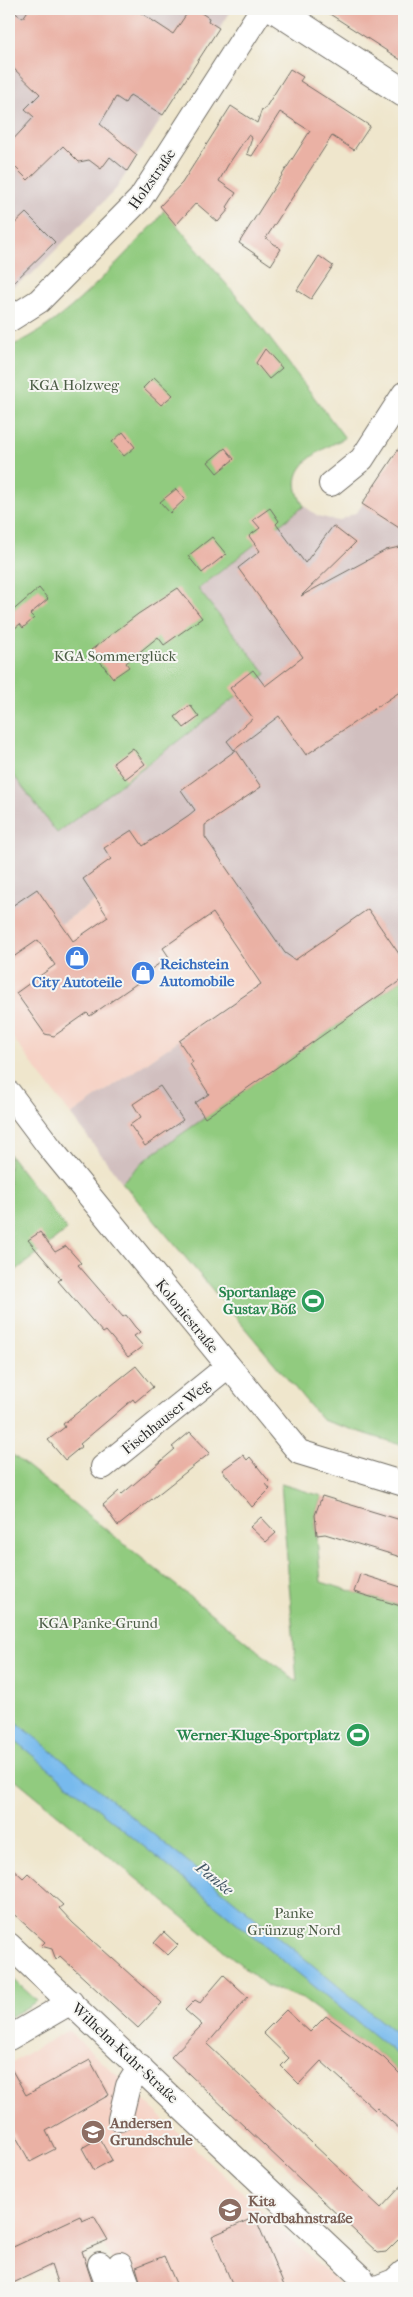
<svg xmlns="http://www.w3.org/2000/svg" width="413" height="2297" viewBox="0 0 413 2297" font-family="'IM FELL French Canon',serif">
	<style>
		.built { fill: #f6d2c5 }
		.industrial { fill: #d1bfbf }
		.green { fill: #91cb7f; stroke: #5e7b55 }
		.water { fill: #77baed; stroke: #51728c }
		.building { fill: #eab1a4 }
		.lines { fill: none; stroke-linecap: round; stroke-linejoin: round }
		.minor-casing { stroke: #706c63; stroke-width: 26 }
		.major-casing { stroke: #706c63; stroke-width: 30 }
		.minor { stroke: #fff; stroke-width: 24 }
		.major { stroke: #fff; stroke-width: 28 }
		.labels { text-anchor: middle; stroke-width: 4; stroke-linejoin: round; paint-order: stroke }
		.street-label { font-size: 15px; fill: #2b2b2b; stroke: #f6f6f2 }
		.park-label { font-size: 15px; fill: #4a5b44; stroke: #f6f6f2 }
		.shop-label { font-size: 15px; font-weight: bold; fill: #366cbe; stroke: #f6f6f2; text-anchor: start }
		.leisure-label { font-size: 15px; font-weight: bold; fill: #27864d; stroke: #f6f6f2; text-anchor: end }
		.education-label { font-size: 15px; font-weight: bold; fill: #785e54; stroke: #f6f6f2; text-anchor: start }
		.water-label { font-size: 16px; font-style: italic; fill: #425665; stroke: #f6f6f2 }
	</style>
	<rect width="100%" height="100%" fill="#f6f6f2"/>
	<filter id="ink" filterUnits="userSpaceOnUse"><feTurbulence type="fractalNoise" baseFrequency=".02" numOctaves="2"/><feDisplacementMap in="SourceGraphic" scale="10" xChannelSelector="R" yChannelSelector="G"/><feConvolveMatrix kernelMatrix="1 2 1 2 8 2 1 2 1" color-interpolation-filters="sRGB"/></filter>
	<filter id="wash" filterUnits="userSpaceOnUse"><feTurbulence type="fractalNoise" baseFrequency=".0096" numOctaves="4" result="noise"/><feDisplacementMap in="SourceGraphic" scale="20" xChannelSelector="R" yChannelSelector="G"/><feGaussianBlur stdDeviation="1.12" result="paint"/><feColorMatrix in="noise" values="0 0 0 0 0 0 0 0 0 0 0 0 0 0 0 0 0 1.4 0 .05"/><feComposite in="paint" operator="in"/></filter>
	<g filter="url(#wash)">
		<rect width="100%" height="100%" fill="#efe6cc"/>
		<!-- built -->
		<g class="built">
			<path d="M200 829 292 962 71 1115 9 1033V960Z"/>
			<path d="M68 2030 228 2179 340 2284 330 2288H123L104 2242 9 2285V2064Z"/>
		</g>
		<!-- industrial -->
		<g class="industrial">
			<path d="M9 9H228L231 11 116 189 31 275 9 289Z"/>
			<path d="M363 504 404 531V978L146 1159 122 1182 71 1115 292 962 199 829 9 960V769L58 833 197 590 304 506 318 516 338 521 357 512Z"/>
		</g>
		<!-- green -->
		<g class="green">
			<path d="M164 210 249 311 345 438C317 452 280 468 304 506L198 589 266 674 57 833 9 769V347C66 324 114 264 157 221Z"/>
			<path d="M404 978V1446L322 1420 122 1182 146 1159Z"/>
			<path d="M9 1154 67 1230 9 1276Z"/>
			<path d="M9 1452 297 1682 281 1484 322 1496 315 1515 321 1582 404 1607V2078L384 2058 301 1998 267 1986 9 1774Z"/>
			<path d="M9 1975 37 2001 9 2018Z"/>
		</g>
		<!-- water -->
		<path class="water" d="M9 1716 404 2040V2060L9 1736Z"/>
		<g id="blocks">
			<!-- building -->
			<g class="building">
				<path d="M9 9 23 18 29 9H135L173 34 190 9H195L209 18 208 21 219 28 163 115 130 95 125 103 116 97 100 124 137 155 127 171 110 157 101 169 89 160 79 162 63 146 28 180 9 161V144L34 117 25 109 40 94 9 64Z"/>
				<path d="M322 9H389L404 19V62Z"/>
				<path d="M290 69 303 77 300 81 370 126 354 150 332 136 266 238 281 249 271 265 239 243 310 131 280 112 252 156 247 154 252 138 248 135 228 165 219 181 236 193 227 207 229 209 218 222 196 203 176 225 160 206 182 183 231 106 257 123 262 109 264 110Z"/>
				<path d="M26 213 55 242 9 287V229Z"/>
				<path d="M319 256 333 266 311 299 297 290Z"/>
				<path d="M265 349 282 368 269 379 256 363Z"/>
				<path d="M154 377 173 395 161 405 143 388Z"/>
				<path d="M123 432 135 447 124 456 112 442Z"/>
				<path d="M404 441V531L362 504Z"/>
				<path d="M225 448 234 459 217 473 208 462Z"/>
				<path d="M176 489 185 499 170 513 160 502Z"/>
				<path d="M270 508 279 521 276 524 305 563 333 526 355 543 301 596 386 550 404 546V689L306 755 279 716 234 750 227 741 253 718 230 688 253 670 265 686 303 657 238 568 260 551 249 536 260 528 253 520Z"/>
				<path d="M212 537 226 554 202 573 188 556Z"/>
				<path d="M39 588 48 599 30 614 34 618 23 628 20 624 9 633V614Z"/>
				<path d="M178 588 202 618 164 645 158 637 126 663 129 667 113 678 91 650 138 614Z"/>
				<path d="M190 705 199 717 184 728 175 717Z"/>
				<path d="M133 748 145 764 125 779 113 763Z"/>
				<path d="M236 750 261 787 205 825V837L285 953 295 960 368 909 404 961V978L205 1118 195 1103 209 1094 190 1064 193 1062 179 1041 261 984 213 913 163 948 169 957 147 972 149 975 90 1016 87 1013 54 1036 45 1034 16 993 55 965 38 940 9 960V908L37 889 73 941 108 917 83 879 111 859 104 848 132 830 143 846 189 815 195 810 181 790Z"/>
				<path d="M160 1086 183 1120 145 1146 130 1125 141 1117 133 1104Z"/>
				<path d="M40 1232 55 1252 66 1246 81 1263 78 1265 123 1317 126 1315 135 1327 140 1332 134 1336 143 1346 128 1357 106 1331 103 1333 58 1281 61 1279 28 1240Z"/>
				<path d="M136 1366 153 1387 135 1402 133 1399 80 1444 82 1446 65 1460 48 1440 65 1427 63 1424Z"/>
				<path d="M190 1432 210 1453 118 1526 103 1505 119 1491 122 1494 140 1479 175 1449 172 1447Z"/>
				<path d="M243 1455 247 1460 250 1457 269 1481 266 1484 270 1489 252 1507 222 1470Z"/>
				<path d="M322 1496 404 1521V1558L325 1534 317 1535 315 1515Z"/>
				<path d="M261 1517 276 1533 266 1542 250 1527Z"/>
				<path d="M360 1574 404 1588V1607L354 1592Z"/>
				<path d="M9 1865 23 1878 28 1873 63 1905 59 1908 73 1923 162 2003 138 2028 60 1956 56 1960 52 1949 41 1946 45 1942 9 1910Z"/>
				<path d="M164 1932 178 1945 168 1955 154 1943Z"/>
				<path d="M224 1975 248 1997 207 2044 381 2208 404 2183V2234L386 2252 378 2253 171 2057 202 2025 185 2010 195 2000 200 2003Z"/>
				<path d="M286 2010 310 2032 326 2016 384 2058 404 2078V2133L377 2108 375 2110 321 2061 299 2084 281 2066 289 2058 263 2033Z"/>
				<path d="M90 2060 109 2095 46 2131 55 2149 30 2162 9 2124V2065L26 2095Z"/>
				<path d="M99 2138 112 2160 94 2170 82 2148Z"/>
				<path d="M80 2216 82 2221 94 2216 108 2240 82 2251 94 2288H59L51 2265 9 2285V2249Z"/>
				<path d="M255 2217 285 2288H234L212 2236Z"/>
				<path d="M164 2256 178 2288H142L136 2267Z"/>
			</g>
		</g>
	</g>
	<g filter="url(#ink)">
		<use href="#blocks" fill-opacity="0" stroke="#706c63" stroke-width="1"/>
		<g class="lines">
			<!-- minor casing -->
			<g class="minor-casing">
				<g id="minor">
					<path d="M9 320 39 301 140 199 262 9"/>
					<path d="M331 484 362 459 404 394"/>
					<path d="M9 1093 51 1149 299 1452 404 1484"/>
					<path d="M103 1467 228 1366"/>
					<path d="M9 1945 361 2277 366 2288"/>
					<path d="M9 2038 71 2002"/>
					<path d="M120 2119 128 2086 140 2067"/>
					<path d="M100 2264 109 2288"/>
					<path d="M120 2264 129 2288"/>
					<path d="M376 2288 394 2281 404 2272"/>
				</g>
			</g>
			<!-- major casing -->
			<g class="major-casing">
				<path id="major" d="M275 9 404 93"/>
			</g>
			<!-- minor -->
			<use href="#minor" class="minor"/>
			<!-- major -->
			<use href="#major" class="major"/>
		</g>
	</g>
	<!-- icons -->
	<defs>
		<g id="shop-disc" transform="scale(1.25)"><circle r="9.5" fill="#3f7fe0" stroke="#f6f6f2"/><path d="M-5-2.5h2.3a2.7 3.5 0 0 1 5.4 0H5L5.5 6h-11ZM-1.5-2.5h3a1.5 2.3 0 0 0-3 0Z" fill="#fff"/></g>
		<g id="stadium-disc" transform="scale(1.25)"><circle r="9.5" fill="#2e9e5b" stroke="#f6f6f2"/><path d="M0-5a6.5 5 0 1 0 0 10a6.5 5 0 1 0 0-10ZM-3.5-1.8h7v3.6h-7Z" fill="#fff"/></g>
		<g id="school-disc" transform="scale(1.25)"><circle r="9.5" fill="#8d6e63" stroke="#f6f6f2"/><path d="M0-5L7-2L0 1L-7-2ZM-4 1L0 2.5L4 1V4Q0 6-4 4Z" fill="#fff"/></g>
	</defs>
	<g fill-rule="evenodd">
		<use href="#shop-disc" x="77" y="958"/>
		<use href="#shop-disc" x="143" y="973"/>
		<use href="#stadium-disc" x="313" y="1301"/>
		<use href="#stadium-disc" x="358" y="1735"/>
		<use href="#school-disc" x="93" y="2132"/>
		<use href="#school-disc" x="230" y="2210"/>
	</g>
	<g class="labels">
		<!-- street labels -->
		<g class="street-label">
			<text transform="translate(152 179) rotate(-55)" y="5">Holzstraße</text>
			<text transform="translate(187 1316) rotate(51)" y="5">Koloniestraße</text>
			<text transform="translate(166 1417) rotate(-39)" y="5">Fischhauser Weg</text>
			<text transform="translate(125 2053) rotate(43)" y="5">Wilhelm-Kuhr-Straße</text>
		</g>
		<!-- park labels -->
		<g class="park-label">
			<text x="74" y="390">KGA Holzweg</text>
			<text x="115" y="661">KGA Sommerglück</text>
			<text x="98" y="1628">KGA Panke-Grund</text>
			<text x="294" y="1918">Panke<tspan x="294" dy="17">Grünzug Nord</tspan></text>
		</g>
		<!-- shop labels -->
		<g class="shop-label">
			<text x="160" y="969">Reichstein<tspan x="160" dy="17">Automobile</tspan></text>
			<text x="77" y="987" text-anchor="middle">City Autoteile</text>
		</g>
		<!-- leisure labels -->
		<g class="leisure-label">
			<text x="296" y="1297">Sportanlage<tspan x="296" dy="17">Gustav Böß</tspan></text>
			<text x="340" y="1740">Werner-Kluge-Sportplatz</text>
		</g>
		<!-- education labels -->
		<g class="education-label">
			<text x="110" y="2128">Andersen<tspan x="110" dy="17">Grundschule</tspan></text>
			<text x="248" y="2206">Kita<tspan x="248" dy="17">Nordbahnstraße</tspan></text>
		</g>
		<!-- water labels -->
		<g class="water-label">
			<text transform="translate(215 1878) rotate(39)" y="6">Panke</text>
		</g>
	</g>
	<!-- margin -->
	<rect width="413" height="2297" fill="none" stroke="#f6f6f2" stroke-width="30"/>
</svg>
